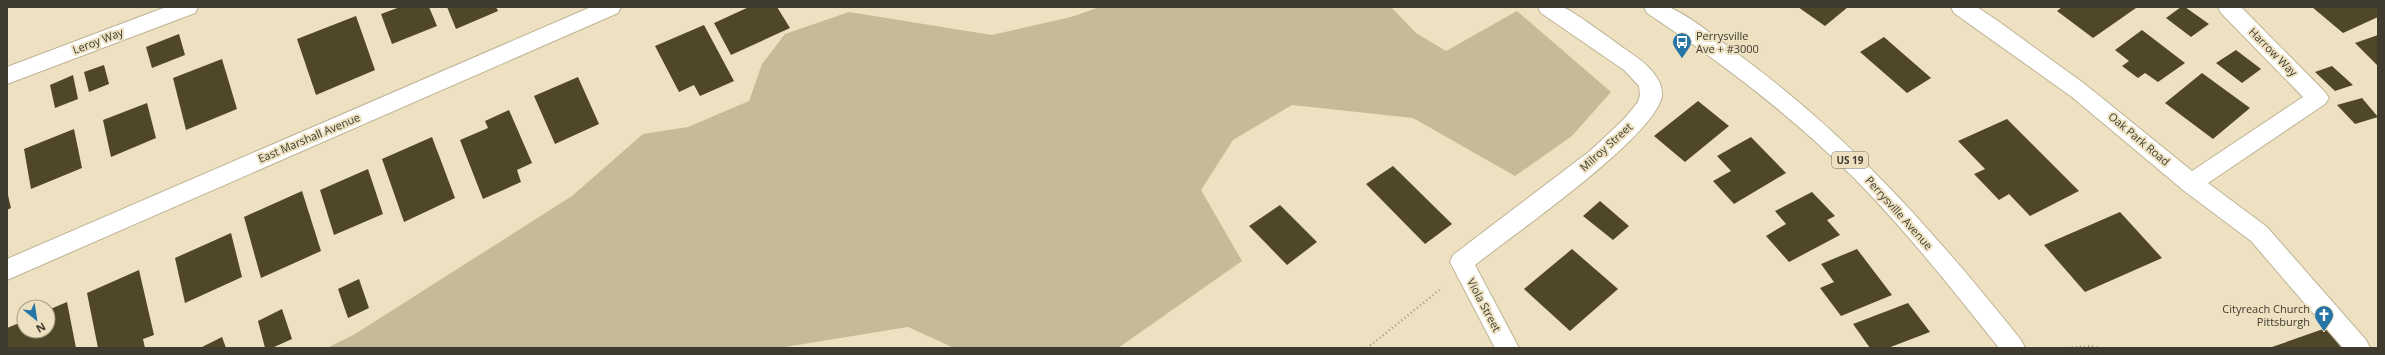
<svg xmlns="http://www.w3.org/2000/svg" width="2385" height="355" viewBox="0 0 2385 355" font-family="'Open Sans',sans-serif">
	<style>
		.green { fill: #c6ba98 }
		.building { fill: #50472b }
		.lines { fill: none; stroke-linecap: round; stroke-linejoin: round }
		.minor-casing { stroke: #beb394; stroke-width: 2 }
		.major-casing { stroke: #beb394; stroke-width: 2 }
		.path { stroke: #9e967e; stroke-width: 2.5; stroke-dasharray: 1 3; stroke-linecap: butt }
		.minor { fill: #fff; fill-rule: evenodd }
		.major { fill: #fff; fill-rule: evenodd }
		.labels { text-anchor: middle; stroke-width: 4; stroke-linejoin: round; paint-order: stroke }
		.shield { fill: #ede1c1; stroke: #736d5a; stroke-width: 1 }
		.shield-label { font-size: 10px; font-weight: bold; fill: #3f3b2e }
		.poi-label { font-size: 11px; fill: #3f3b2e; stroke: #ede1c1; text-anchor: start }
		.street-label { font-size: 11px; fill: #3f3b2e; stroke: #ede1c1 }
	</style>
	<rect width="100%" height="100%" fill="#ede1c1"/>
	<!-- green -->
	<path class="green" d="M1100 7H1391L1416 33 1446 51 1517 11 1611 92 1572 136 1515 176 1413 118 1292 105 1233 140 1201 190 1242 261 1118 348H954L908 327 779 348H327L355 334 572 196 643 134 688 127 749 101 762 64 785 34 849 12 992 35 1071 17Z"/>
	<!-- building -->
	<g class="building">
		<path d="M400 7H429L437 26 392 44 381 14Z"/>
		<path d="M447 7H496L498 11 456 29Z"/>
		<path d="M749 7H777L790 28 731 55 714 23Z"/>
		<path d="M1798 7H1848L1825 26Z"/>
		<path d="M2062 7H2135L2136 8 2093 38 2057 11Z"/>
		<path d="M2181 7H2185L2209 24 2191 37 2166 18Z"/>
		<path d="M2312 7H2375L2378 9V17L2343 33Z"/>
		<path d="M356 16 375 70 316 95 297 39Z"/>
		<path d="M704 25 734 81 700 96 694 85 679 92 655 46Z"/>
		<path d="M2142 30 2185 63 2158 82 2145 73 2138 78 2122 66 2129 61 2115 50Z"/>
		<path d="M179 34 185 55 152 68 146 47Z"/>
		<path d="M2378 35V66L2355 43Z"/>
		<path d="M1884 37 1931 78 1907 93 1860 52Z"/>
		<path d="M2236 50 2261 69 2242 83 2216 63Z"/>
		<path d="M222 59 237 109 186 130 173 78Z"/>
		<path d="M104 65 109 84 89 92 84 72Z"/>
		<path d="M2332 66 2353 85 2335 91 2315 72Z"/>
		<path d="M2202 73 2250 108 2213 139 2165 103Z"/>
		<path d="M73 75 78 99 55 108 50 85Z"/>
		<path d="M578 77 599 124 555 144 534 96Z"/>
		<path d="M2362 98 2378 117 2355 124 2337 105Z"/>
		<path d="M1698 101 1729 126 1685 162 1654 136Z"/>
		<path d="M147 103 156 138 111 157 103 120Z"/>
		<path d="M509 110 532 163 517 170 521 182 483 199 460 140 488 128 485 121Z"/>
		<path d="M2007 119 2079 191 2030 216 2009 194 1999 200 1974 174 1985 169 1958 141Z"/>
		<path d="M74 129 82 168 31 189 24 149Z"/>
		<path d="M432 137 455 198 404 222 382 159Z"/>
		<path d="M1751 137 1786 173 1734 204 1713 181 1731 171 1717 156Z"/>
		<path d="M1393 166 1452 224 1425 244 1366 184Z"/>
		<path d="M368 169 383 214 334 235 320 190Z"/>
		<path d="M7 191 11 208 7 210Z"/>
		<path d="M302 191 321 251 261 278 244 217Z"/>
		<path d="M1812 192 1835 216 1827 220 1840 235 1789 262 1766 236 1786 224 1775 211Z"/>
		<path d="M1600 201 1629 226 1613 240 1583 216Z"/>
		<path d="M1280 205 1317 242 1287 265 1249 226Z"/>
		<path d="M2120 212 2162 258 2085 292 2044 245Z"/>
		<path d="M231 233 242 277 185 303 175 258Z"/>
		<path d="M1572 249 1618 289 1570 331 1524 289Z"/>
		<path d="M1857 249 1892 295 1841 316 1820 288 1834 282 1821 264Z"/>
		<path d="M139 270 154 335 143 339 145 348H98L87 293Z"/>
		<path d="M359 279 369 308 348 318 338 289Z"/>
		<path d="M67 302 76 348H7V328L24 321V331H48V310Z"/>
		<path d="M1908 303 1930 332 1888 348H1870L1853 324Z"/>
		<path d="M282 309 292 339 272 348H265L258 321Z"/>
		<path d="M2329 327 2348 348 2272 347Z"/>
		<path d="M222 337 226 348H200Z"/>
	</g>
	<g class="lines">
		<!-- minor casing -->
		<g class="minor-casing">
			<g id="minor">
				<path d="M166 7H198L195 13 7 84V67Z"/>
				<path d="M591 7H621L618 13 7 280V259Z"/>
				<path d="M1538 7C1546 7 1555 6 1562 7 1571 9 1615 42 1625 49 1640 59 1663 75 1662 95 1658 135 1510 237 1475 265L1519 348H1495L1450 262 1453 255 1590 151 1624 119 1638 102 1640 95 1639 86 1624 70 1541 13Z"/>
				<path d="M1951 7H1977L1998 21 2086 85 2192 171 2303 97 2221 13 2218 7H2241L2325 92 2329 98 2325 104 2208 183 2267 227 2366 340 2370 348H2343L2251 241 2183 190 2072 97 1954 13Z"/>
			</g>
		</g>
		<!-- major casing -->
		<g class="major-casing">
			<path id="major" d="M1644 7C1651 7 1664 5 1671 8 1695 19 1721 42 1743 58 1852 138 1937 235 2021 340L2025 348H1999C1953 290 1907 232 1855 179 1792 116 1721 62 1647 13Z"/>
		</g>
		<!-- path -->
		<g class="path">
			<path d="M1367 348 1442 288"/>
			<path d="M2068 348 2089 346 2099 348"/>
		</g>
		<!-- minor -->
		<use href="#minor" class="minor"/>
		<!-- major -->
		<use href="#major" class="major"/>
	</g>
	<!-- icons -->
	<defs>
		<g id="bus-pin" transform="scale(1)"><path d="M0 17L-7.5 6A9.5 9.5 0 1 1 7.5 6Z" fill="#2775a7" stroke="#ede1c1"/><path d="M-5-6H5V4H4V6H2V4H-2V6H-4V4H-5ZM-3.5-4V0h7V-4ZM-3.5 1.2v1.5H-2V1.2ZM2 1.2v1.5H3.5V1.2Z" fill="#fff"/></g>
		<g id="church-pin" transform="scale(1)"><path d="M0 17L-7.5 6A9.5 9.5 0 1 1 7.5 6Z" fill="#2775a7" stroke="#ede1c1"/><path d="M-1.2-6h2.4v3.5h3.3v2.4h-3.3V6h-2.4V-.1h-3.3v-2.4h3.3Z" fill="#fff"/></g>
	</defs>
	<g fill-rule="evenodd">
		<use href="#bus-pin" x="1682" y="42"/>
		<use href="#church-pin" x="2324" y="315"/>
	</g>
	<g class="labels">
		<!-- shield labels -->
		<rect class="shield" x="1832" y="152" width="36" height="16" rx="3"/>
		<g class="shield-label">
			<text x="1850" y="164">US 19</text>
		</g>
		<!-- poi labels -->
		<g class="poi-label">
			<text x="1696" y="40">Perrysville<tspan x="1696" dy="13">Ave + #3000</tspan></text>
			<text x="2310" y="313" text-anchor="end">Cityreach Church<tspan x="2310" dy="13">Pittsburgh</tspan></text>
		</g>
		<!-- street labels -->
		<g class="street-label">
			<text transform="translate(98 41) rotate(-21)" y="4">Leroy Way</text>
			<text transform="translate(2273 52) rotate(45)" y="4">Harrow Way</text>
			<text transform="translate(309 138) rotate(-23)" y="4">East Marshall Avenue</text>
			<text transform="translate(2139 139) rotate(40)" y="4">Oak Park Road</text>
			<text transform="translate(1606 147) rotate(-42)" y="4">Milroy Street</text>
			<text transform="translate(1899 213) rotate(48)" y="4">Perrysville Avenue</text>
			<text transform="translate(1484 305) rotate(62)" y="4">Viola Street</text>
		</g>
	</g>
	<!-- border -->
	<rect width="2385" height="355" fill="none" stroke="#3f3b2e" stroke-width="16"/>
	<!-- north arrow -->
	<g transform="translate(36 319) rotate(150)"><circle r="19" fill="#ede1c1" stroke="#a79f86"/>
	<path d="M0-3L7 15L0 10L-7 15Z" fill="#2775a7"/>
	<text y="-6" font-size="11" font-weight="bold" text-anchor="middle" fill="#3f3b2e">N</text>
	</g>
</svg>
